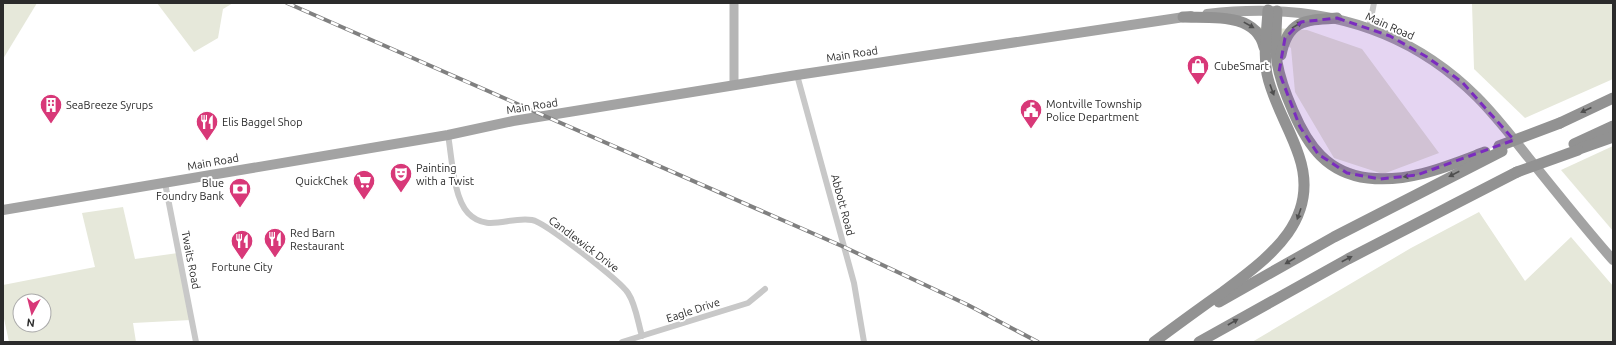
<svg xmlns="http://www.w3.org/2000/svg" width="1616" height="345" viewBox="0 0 1616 345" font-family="Ubuntu,sans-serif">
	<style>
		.green { fill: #e6e8da; fill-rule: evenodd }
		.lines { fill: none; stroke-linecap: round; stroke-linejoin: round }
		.street { stroke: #c8c8c8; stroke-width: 6 }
		.secondary { stroke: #b5b5b5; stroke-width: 9 }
		.primary { stroke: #a3a3a3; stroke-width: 10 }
		.highway { stroke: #929292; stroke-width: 11 }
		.rail-casing { stroke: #808080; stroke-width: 4 }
		.rail { stroke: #fff; stroke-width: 2.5; stroke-dasharray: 8; stroke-linecap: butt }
		.highway-bridge { stroke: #929292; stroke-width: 11 }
		.oneway { fill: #4f4f4f }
		.marked { fill: #7b2cbf; fill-opacity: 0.2; stroke: #7b2cbf; stroke-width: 3; stroke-dasharray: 8 5; stroke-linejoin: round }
		.labels { text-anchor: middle; stroke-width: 4; stroke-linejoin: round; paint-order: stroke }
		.street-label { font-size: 11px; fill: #2b2b2b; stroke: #fff }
		.poi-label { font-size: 11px; fill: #2b2b2b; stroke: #fff; text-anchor: start }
	</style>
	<rect width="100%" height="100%" fill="#fff"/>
	<!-- green -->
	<g class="green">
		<path d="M3 3H37L3 59Z"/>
		<path d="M157 3H233L223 9 218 38 194 52Z"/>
		<path d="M1472 3H1613V79L1525 118 1474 69Z"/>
		<path d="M1257 27 1307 30 1362 49 1439 153 1383 174 1334 158 1295 92 1291 48Z"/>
		<path d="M1613 146V231L1561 170Z"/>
		<path d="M123 207 135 259 178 253 191 320 133 323 136 342H9L3 314V285L95 267 82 213ZM20 301H44V325H20Z"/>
		<path d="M1479 212 1525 281 1571 237 1613 286V342H1252L1411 248Z"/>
	</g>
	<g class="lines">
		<!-- street -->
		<g class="street">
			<path d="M1369 28 1374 3"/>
			<path d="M797 75 854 283 864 342"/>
			<path d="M448 135C452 157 453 197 468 213 487 233 509 216 532 220 545 222 620 281 628 293 636 305 638 323 642 336"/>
			<path d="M165 183 196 342"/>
			<path d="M622 342 748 303 765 289"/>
		</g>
		<!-- secondary -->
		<path class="secondary" d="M734 3V85"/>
		<!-- primary -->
		<g class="primary">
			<path d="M1207 14C1309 2 1403 23 1477 97 1496 116 1512 137 1528 157 1556 192 1584 227 1613 260"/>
			<path d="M3 210 448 135 513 121 797 75 1191 16"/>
		</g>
		<!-- highway -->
		<g class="highway">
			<path d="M1277 11C1276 28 1275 45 1277 62 1280 80 1286 95 1293 111 1308 146 1327 173 1368 178 1409 183 1448 166 1485 152"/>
			<path d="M1183 17C1211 18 1256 12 1264 47"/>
			<path d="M1281 55C1288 20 1305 20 1337 18"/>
			<path d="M1560 123 1613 98"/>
			<path d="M1574 144 1613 126"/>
			<path d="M1579 149 1613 137"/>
			<path d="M1219 302 1334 237 1502 151"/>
			<path d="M1154 342C1177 325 1200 308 1223 292 1268 258 1321 221 1299 156 1290 128 1273 103 1267 74 1263 53 1267 31 1268 10"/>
			<path d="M1199 342 1348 259 1517 172"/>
		</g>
		<!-- rail casing -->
		<g class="rail-casing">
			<path id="rail" d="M287 3 844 247 968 305 1038 342"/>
		</g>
		<!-- rail -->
		<use href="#rail" class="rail"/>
		<!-- highway-bridge -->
		<g class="highway-bridge">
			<path d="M1499 146 1560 123"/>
			<path d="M1517 172 1578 150"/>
		</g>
	</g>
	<!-- one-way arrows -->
	<defs><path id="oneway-solid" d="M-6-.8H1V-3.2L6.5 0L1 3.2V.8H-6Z"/></defs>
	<g class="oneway">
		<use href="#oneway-solid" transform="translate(1249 25) rotate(29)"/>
		<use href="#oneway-solid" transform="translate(1297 25) rotate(-32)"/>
		<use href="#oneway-solid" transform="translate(1272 90) rotate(70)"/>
		<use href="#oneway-solid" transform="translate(1586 110) rotate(155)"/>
		<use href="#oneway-solid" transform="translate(1454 174) rotate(153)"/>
		<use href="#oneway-solid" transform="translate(1409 176) rotate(171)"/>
		<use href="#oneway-solid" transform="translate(1299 214) rotate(109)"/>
		<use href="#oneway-solid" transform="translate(1347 259) rotate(-28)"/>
		<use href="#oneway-solid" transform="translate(1290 261) rotate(150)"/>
		<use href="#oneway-solid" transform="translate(1233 322) rotate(-30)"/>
	</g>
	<!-- marked area -->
	<path class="marked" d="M1337 18 1390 36 1427 57 1462 82 1514 140 1417 175 1380 179 1347 173 1318 154 1300 127 1279 72 1285 38 1301 22Z"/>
	<!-- icons -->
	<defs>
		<g id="shop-pin" transform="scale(1.15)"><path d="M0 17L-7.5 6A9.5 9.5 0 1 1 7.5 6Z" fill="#d83878" stroke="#fff"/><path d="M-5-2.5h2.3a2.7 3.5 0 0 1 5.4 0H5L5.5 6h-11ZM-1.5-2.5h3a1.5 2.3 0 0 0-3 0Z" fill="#fff"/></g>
		<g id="building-pin" transform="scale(1.15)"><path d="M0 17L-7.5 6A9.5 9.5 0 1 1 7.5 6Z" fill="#d83878" stroke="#fff"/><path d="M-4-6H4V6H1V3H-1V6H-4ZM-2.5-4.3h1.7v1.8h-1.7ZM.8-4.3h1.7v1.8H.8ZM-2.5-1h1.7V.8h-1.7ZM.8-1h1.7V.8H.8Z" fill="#fff"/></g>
		<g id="civic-pin" transform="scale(1.15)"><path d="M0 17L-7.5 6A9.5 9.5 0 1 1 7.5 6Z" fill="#d83878" stroke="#fff"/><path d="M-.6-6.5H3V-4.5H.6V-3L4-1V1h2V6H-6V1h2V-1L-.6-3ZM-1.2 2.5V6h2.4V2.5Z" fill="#fff"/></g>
		<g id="restaurant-pin" transform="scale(1.15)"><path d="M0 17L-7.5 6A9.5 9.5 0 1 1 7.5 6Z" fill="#d83878" stroke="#fff"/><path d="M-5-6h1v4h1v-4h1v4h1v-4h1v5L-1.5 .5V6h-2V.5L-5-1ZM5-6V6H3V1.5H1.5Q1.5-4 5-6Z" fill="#fff"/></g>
		<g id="theatre-pin" transform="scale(1.15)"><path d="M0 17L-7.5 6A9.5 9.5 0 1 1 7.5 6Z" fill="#d83878" stroke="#fff"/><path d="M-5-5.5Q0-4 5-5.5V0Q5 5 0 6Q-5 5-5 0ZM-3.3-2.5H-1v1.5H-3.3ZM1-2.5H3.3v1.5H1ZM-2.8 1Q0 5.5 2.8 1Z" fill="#fff"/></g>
		<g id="supermarket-pin" transform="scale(1.15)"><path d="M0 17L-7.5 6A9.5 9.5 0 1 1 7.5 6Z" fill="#d83878" stroke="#fff"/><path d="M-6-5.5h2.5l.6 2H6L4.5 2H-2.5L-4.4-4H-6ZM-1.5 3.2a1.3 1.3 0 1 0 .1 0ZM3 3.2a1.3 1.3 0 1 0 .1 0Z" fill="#fff"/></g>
		<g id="bank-pin" transform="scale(1.15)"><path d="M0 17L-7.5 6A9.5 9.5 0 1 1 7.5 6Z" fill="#d83878" stroke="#fff"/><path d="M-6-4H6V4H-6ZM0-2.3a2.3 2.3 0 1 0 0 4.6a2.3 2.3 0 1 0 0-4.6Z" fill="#fff"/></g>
	</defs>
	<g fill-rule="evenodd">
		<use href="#shop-pin" x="1198" y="66"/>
		<use href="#building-pin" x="51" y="105"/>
		<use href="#civic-pin" x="1031" y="110"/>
		<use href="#restaurant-pin" x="207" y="122"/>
		<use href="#theatre-pin" x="401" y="174"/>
		<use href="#supermarket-pin" x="364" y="181"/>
		<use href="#bank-pin" x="240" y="189"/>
		<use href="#restaurant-pin" x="275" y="239"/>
		<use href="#restaurant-pin" x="242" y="241"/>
	</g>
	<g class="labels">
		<!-- street labels -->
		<g class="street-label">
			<text transform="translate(1390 26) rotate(24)" y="4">Main Road</text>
			<text transform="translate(852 54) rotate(-9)" y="4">Main Road</text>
			<text transform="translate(532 106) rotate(-9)" y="4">Main Road</text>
			<text transform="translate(213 162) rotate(-10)" y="4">Main Road</text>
			<text transform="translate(843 205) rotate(75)" y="4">Abbott Road</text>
			<text transform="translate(584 244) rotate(37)" y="4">Candlewick Drive</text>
			<text transform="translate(191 260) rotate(79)" y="4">Twaits Road</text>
			<text transform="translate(693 310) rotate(-18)" y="4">Eagle Drive</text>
		</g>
		<!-- poi labels -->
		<g class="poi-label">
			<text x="1214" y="70">CubeSmart</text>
			<text x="1046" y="108">Montville Township<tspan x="1046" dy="13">Police Department</tspan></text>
			<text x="66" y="109">SeaBreeze Syrups</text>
			<text x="222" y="126">Elis Baggel Shop</text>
			<text x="416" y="172">Painting<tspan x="416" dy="13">with a Twist</tspan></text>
			<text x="348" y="185" text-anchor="end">QuickChek</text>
			<text x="224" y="187" text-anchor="end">Blue<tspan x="224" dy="13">Foundry Bank</tspan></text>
			<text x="290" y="237">Red Barn<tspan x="290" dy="13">Restaurant</tspan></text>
			<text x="242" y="271" text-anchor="middle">Fortune City</text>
		</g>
	</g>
	<!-- border -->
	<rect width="1616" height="345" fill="none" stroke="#2b2b2b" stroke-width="8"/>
	<!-- north arrow -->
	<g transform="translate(32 313) rotate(187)"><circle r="19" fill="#ffffff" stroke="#aaaaaa"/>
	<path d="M0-3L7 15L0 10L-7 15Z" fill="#d83878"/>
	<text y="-6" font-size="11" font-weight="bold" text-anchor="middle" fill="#2b2b2b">N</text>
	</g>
</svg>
